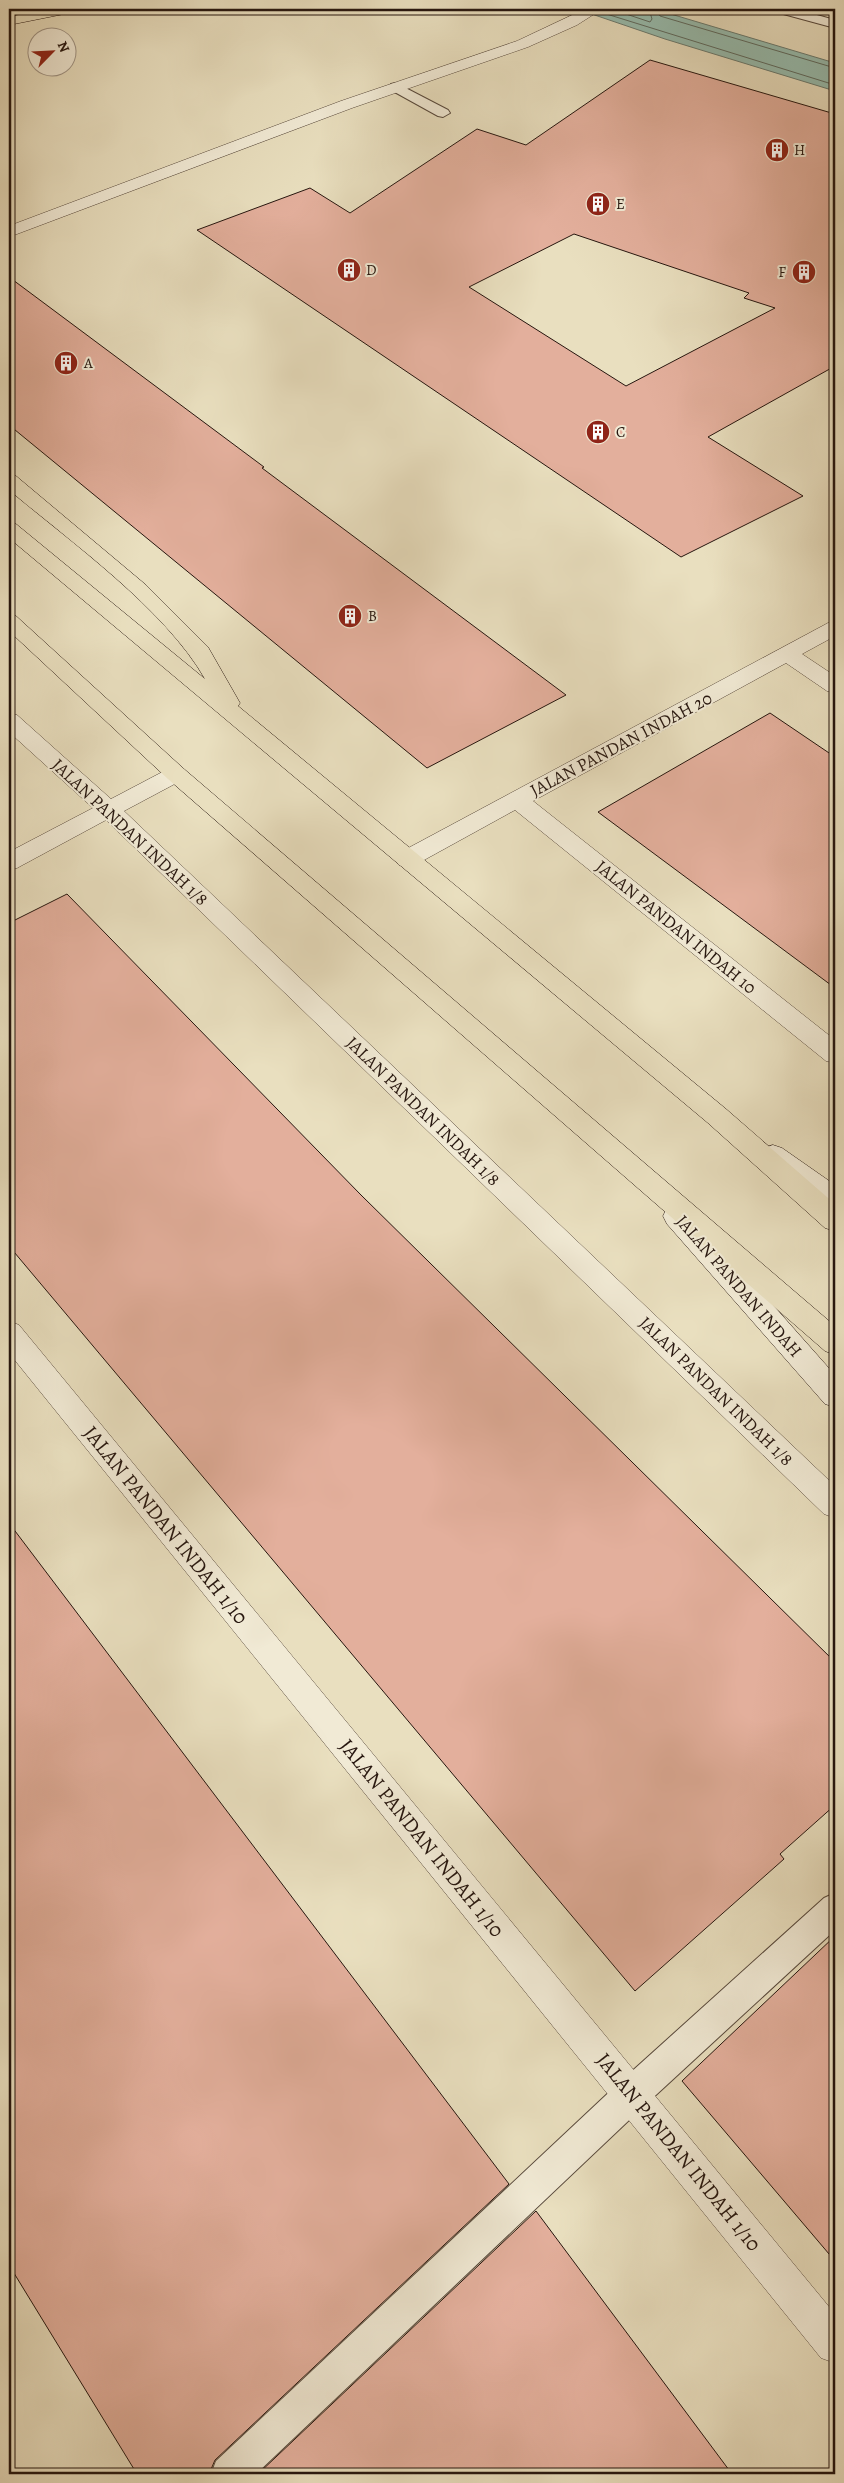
<svg xmlns="http://www.w3.org/2000/svg" width="844" height="2483" viewBox="0 0 844 2483" font-family="Alegreya,serif">
	<style>
		.water { fill: #97bdaf; stroke: #6a7a6f }
		.lines { fill: none; stroke-linecap: round; stroke-linejoin: round }
		.shore { stroke: #5e6a5f; stroke-width: 1 }
		.building { fill: #e3af9c; stroke: #26160f; fill-rule: evenodd }
		.service-casing { stroke: #57483b; stroke-width: 2 }
		.minor-casing { stroke: #57483b; stroke-width: 1 }
		.secondary-casing { stroke: #26160f; stroke-width: 1 }
		.motorway-casing { stroke: #26160f; stroke-width: 1 }
		.service { fill: #f1ead5; fill-rule: evenodd }
		.minor { fill: #f1ead5; fill-rule: evenodd }
		.secondary { fill: #f1ead5; fill-rule: evenodd }
		.motorway { fill: #e9dfbf; fill-rule: evenodd }
		.labels { text-anchor: middle; stroke-width: 4; stroke-linejoin: round; paint-order: stroke }
		.far-poi-label { font-size: 15px; fill: #26160f; stroke: #f1ead5; text-anchor: start }
		.street-label { font-size: 18px; fill: #26160f; stroke: #f1ead5 }
		.near-street-label { font-size: 21px; fill: #26160f; stroke: #f1ead5 }
	</style>
	<rect width="100%" height="100%" fill="#e9dfbf"/>
	<filter id="stains"><feTurbulence type="fractalNoise" baseFrequency=".004" numOctaves="4"/><feColorMatrix values="0 0 0 0 .2 0 0 0 0 .09 0 0 0 0 .02 0 0 0 .5 -.17"/></filter>
	<radialGradient id="worn" r=".72"><stop offset=".6" stop-color="#630" stop-opacity="0"/><stop offset="1" stop-color="#630" stop-opacity=".3"/></radialGradient>
	<!-- water -->
	<path class="water" d="M577 9H654L835 63V91L665 39Z"/>
	<g class="lines">
		<!-- shore -->
		<g class="shore">
			<path d="M611 9 650 22 652 19 649 9"/>
			<path d="M656 9 660 16 835 68"/>
			<path d="M600 12 835 85"/>
		</g>
	</g>
	<!-- building -->
	<g class="building">
		<path d="M650 60 835 114V366L708 437 803 496 681 557 197 230 310 188 350 213 477 129 526 145ZM574 234 749 293 744 298 775 308 626 386 469 287Z"/>
		<path d="M9 277 264 467 262 468 566 695 427 768 9 425Z"/>
		<path d="M770 713 835 757V988L598 812Z"/>
		<path d="M67 894 361 1195 835 1662V1805L780 1854 784 1859 635 1991 9 1246V923Z"/>
		<path d="M9 1523 509 2184 215 2460 209 2474H137L9 2265Z"/>
		<path d="M835 1936V2261L682 2081Z"/>
		<path d="M536 2211 732 2474H258Z"/>
	</g>
	<g class="lines">
		<!-- service casing -->
		<g class="service-casing">
			<g id="service">
				<path d="M774 9H795L835 20V28L776 12Z"/>
				<path d="M396 83 448 110 450 113 443 117 438 116 391 90 389 87 391 84Z"/>
				<path d="M835 1893V1930L644 2106 256 2474H211L216 2461 620 2082 824 1898Z"/>
			</g>
		</g>
		<!-- minor casing -->
		<g class="minor-casing">
			<g id="minor">
				<path d="M585 9H602L577 25 528 47 352 108 9 237V226L341 101 517 41Z"/>
				<path d="M835 622V636L802 654 835 676V693L827 691 786 663 533 801 835 1040V1063L826 1061 515 810 415 865 407 867 399 865 395 859 399 853 828 623Z"/>
				<path d="M9 713 17 715 111 799 168 769 176 767 184 769 187 774 184 779 124 811 835 1486V1518L824 1514 106 820 17 868 9 870V852L93 808 9 732Z"/>
				<path d="M9 1321 19 1325 835 2314V2363L821 2358 9 1353Z"/>
			</g>
		</g>
		<!-- secondary casing -->
		<g class="secondary-casing">
			<g id="secondary">
				<path d="M773 1145 782 1148 835 1185V1210L825 1207 764 1162 760 1155 764 1148Z"/>
				<path d="M677 1205 687 1208 835 1375V1407L825 1404 667 1224 663 1216 667 1208Z"/>
			</g>
		</g>
		<!-- motorway casing -->
		<g class="motorway-casing">
			<g id="motorway">
				<path d="M49 9H76L69 13 9 25V17Z"/>
				<path d="M9 474 16 476 146 585 208 647 240 703 238 706 726 1109 835 1204V1231L825 1228 708 1123 9 538V522L16 524 205 679C165 609 71 542 9 490Z"/>
				<path d="M9 614 16 616 184 769 835 1326V1355L825 1351 168 779 9 631Z"/>
			</g>
		</g>
		<!-- service -->
		<use href="#service" class="service"/>
		<!-- minor -->
		<use href="#minor" class="minor"/>
		<!-- secondary -->
		<use href="#secondary" class="secondary"/>
		<!-- motorway -->
		<use href="#motorway" class="motorway"/>
	</g>
	<!-- icons -->
	<defs>
		<g id="building-disc" transform="scale(1.25)"><circle r="9.5" fill="#8f2418" stroke="#f1ead5"/><path d="M-4-6H4V6H1V3H-1V6H-4ZM-2.5-4.3h1.7v1.8h-1.7ZM.8-4.3h1.7v1.8H.8ZM-2.5-1h1.7V.8h-1.7ZM.8-1h1.7V.8H.8Z" fill="#fff"/></g>
	</defs>
	<g fill-rule="evenodd">
		<use href="#building-disc" x="777" y="150"/>
		<use href="#building-disc" x="598" y="204"/>
		<use href="#building-disc" x="349" y="270"/>
		<use href="#building-disc" x="804" y="272"/>
		<use href="#building-disc" x="66" y="363"/>
		<use href="#building-disc" x="598" y="432"/>
		<use href="#building-disc" x="350" y="616"/>
	</g>
	<g class="labels">
		<!-- far-poi labels -->
		<g class="far-poi-label">
			<text x="794" y="155">H</text>
			<text x="616" y="209">E</text>
			<text x="366" y="275">D</text>
			<text x="786" y="277" text-anchor="end">F</text>
			<text x="84" y="368">A</text>
			<text x="616" y="437">C</text>
			<text x="368" y="621">B</text>
		</g>
		<!-- street labels -->
		<g class="street-label">
			<text transform="translate(621 744) rotate(-28)" y="6">JALAN PANDAN INDAH 20</text>
			<text transform="translate(130 832) rotate(43)" y="6">JALAN PANDAN INDAH 1/8</text>
			<text transform="translate(676 927) rotate(39)" y="6">JALAN PANDAN INDAH 10</text>
			<text transform="translate(423 1111) rotate(44)" y="6">JALAN PANDAN INDAH 1/8</text>
			<text transform="translate(739 1286) rotate(49)" y="6">JALAN PANDAN INDAH</text>
			<text transform="translate(716 1391) rotate(44)" y="6">JALAN PANDAN INDAH 1/8</text>
		</g>
		<!-- near-street labels -->
		<g class="near-street-label">
			<text transform="translate(166 1525) rotate(51)" y="7">JALAN PANDAN INDAH 1/10</text>
			<text transform="translate(422 1838) rotate(51)" y="7">JALAN PANDAN INDAH 1/10</text>
			<text transform="translate(679 2152) rotate(51)" y="7">JALAN PANDAN INDAH 1/10</text>
		</g>
	</g>
	<!-- margin -->
	<rect width="844" height="2483" fill="none" stroke="#e9dfbf" stroke-width="30"/>
	<rect x="10" y="10" width="824" height="2463" fill="none" stroke="#26160f" stroke-width="2.5"/>
	<rect x="15" y="15" width="814" height="2453" fill="none" stroke="#26160f"/>
	<!-- north arrow -->
	<g transform="translate(52 52) rotate(66)"><circle r="24" fill="#f1ead5" stroke="#a09586"/>
	<path d="M0-4L9 19L0 12L-9 19Z" fill="#8f2418"/>
	<text y="-8" font-size="14" font-weight="bold" text-anchor="middle" fill="#26160f">N</text>
	</g>
	<rect width="100%" height="100%" filter="url(#stains)"/>
	<rect width="100%" height="100%" fill="url(#worn)"/>
</svg>
